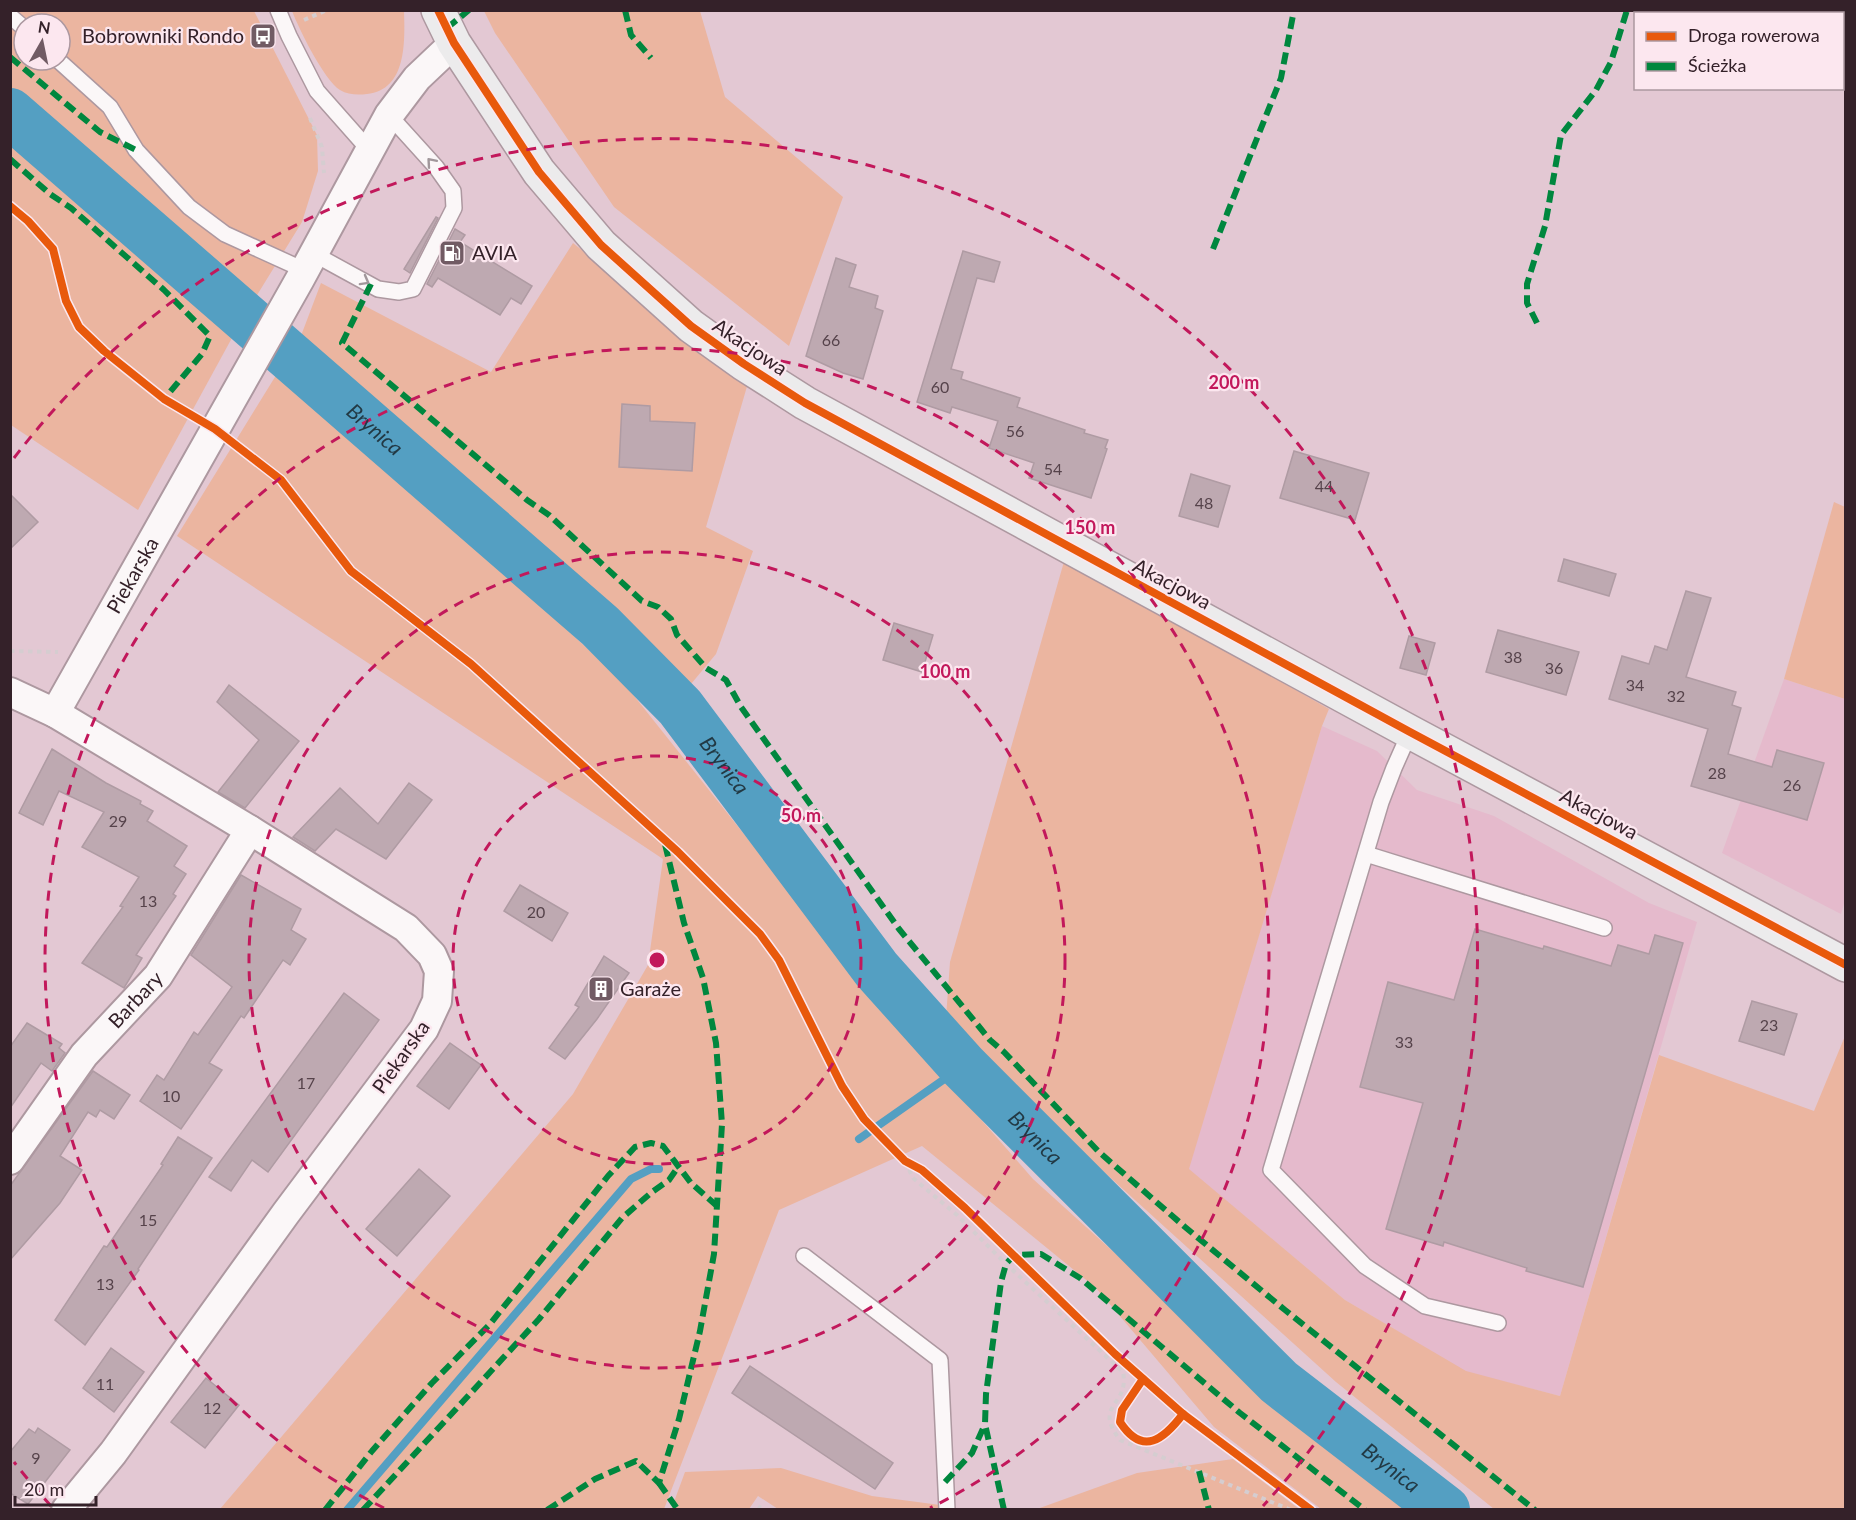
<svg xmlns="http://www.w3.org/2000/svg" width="1856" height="1520" viewBox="0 0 1856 1520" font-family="Lato,sans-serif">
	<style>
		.built { fill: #e5bacc }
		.green { fill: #ebb5a0; fill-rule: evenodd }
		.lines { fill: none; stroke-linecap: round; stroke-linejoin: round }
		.stream { stroke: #549fc2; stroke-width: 8 }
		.river { stroke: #549fc2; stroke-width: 50 }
		.building { fill: #bea9b1; stroke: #af9ba3; stroke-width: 1.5 }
		.lane-casing { stroke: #ad98a0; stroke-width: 18 }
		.street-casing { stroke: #ad98a0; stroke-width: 32 }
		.secondary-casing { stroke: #ad98a0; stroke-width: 36 }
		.path { stroke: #d5cdd0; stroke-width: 4; stroke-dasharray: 4.5 4.5; stroke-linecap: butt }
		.lane { stroke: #fbf7f8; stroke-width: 15 }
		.street { stroke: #fbf7f8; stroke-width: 28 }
		.secondary { stroke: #ecebec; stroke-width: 33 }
		.quiet { stroke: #00873e; stroke-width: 6; stroke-dasharray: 12 6; stroke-linecap: butt }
		.cycleway-casing { stroke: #fce7ef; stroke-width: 11 }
		.cycleway { stroke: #e8590c; stroke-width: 8 }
		.oneway { stroke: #a1979b }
		.ring { fill: none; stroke: #c2185b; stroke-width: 3; stroke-dasharray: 10 8 }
		.labels { text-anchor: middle; stroke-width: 4.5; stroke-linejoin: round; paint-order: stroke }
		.number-label { font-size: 16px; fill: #56434b }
		.poi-label { font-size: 20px; fill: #342129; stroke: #fce7ef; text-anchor: start }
		.street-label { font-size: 20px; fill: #342129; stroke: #fce7ef }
		.water-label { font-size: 21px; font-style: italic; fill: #223944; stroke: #fce7ef }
		.centre { fill: #c2185b; stroke: #fce7ef; stroke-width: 3 }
		.ring-label { font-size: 18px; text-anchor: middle; font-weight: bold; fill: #c2185b; stroke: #fce7ef; stroke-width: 4.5; stroke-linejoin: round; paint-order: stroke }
	</style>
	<rect width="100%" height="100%" fill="#e3c8d3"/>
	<!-- built -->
	<g class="built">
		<path d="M1784 679 1845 699 1846 897 1841 914 1722 853Z"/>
		<path d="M1322 726 1377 751 1417 790 1494 816 1649 903 1697 922 1560 1396 1466 1372 1345 1300 1188 1169Z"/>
	</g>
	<!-- green -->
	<g class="green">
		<path d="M11 11H254L317 135 318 171 302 222 251 305 11 99ZM24 24H60V60H24Z"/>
		<path d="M292 11H404C405 41 407 90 367 94 358 95 348 95 340 90 324 80 299 29 292 11Z"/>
		<path d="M484 11H700L725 97 843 197 789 346 614 207 495 33Z"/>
		<path d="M10 128 239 325 138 510 11 425Z"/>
		<path d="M573 243 748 383 706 527 753 551 716 654 681 696 624 634 299 341 321 283 491 372Z"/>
		<path d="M283 364 623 682 872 995 1033 1179 1274 1397 1418 1509H1321L1214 1427 1096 1288 922 1146 779 1210 664 1509H220L573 1094 648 965 663 859 177 536Z"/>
		<path d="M1834 502 1845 507V699L1784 679Z"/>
		<path d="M1065 558 1329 709 1322 726 1189 1169 1345 1300 1466 1371 1560 1396 1659 1055 1814 1111 1845 1036V1509H1494L1336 1382 1061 1133 946 1018 950 962Z"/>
		<path d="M1233 1459 1299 1509H1037L1137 1473Z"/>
		<path d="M781 1468 872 1496 940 1505 941 1509H778L758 1496 749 1509 671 1510 685 1472Z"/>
	</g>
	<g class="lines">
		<!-- stream -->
		<g class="stream">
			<path d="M859 1139 963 1066"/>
			<path d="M347 1510 631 1179 651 1169H659"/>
		</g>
		<!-- river -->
		<path class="river" id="s1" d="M10 113 600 626 680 707 877 970 963 1066 1279 1382 1445 1510"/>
	</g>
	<!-- building -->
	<g class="building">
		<path d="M436 217 438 218 410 273 404 269Z"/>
		<path d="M455 229 465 235 460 242 532 286 521 304 511 298 500 315 438 278 432 287 427 284Z"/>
		<path d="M963 251 1000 262 994 282 977 278 951 369 963 372 961 379 1020 398 1017 407 1085 430 1084 433 1108 440 1105 448 1107 449 1091 498 1029 478 1034 463 989 448 998 421 952 407 950 413 917 402Z"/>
		<path d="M836 258 856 265 849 287 878 296 875 308 883 311 863 379 843 373 806 356Z"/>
		<path d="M622 404 650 406V421L695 423 692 471 619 467Z"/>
		<path d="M1294 451 1369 473 1355 520 1280 498Z"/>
		<path d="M1191 474 1230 486 1218 527 1179 516Z"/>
		<path d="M10 494 38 522 10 549Z"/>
		<path d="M1564 559 1616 574 1609 596 1558 581Z"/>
		<path d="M1686 591 1711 598 1686 677 1736 692 1732 705 1741 708 1728 754 1772 767 1777 750 1824 763 1807 820 1691 786 1708 729 1609 699 1622 656 1649 664 1655 646 1667 650Z"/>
		<path d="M894 623 933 635 922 672 883 660Z"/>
		<path d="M1498 630 1579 652 1566 695 1486 672Z"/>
		<path d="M1409 636 1435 643 1426 675 1400 668Z"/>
		<path d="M229 685 299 741 245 808 218 792 259 740 217 702Z"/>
		<path d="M52 749 106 783 141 801 140 804 153 811 147 821 187 846 174 866 186 874 173 894 176 896 136 955 142 958 124 988 82 963 123 907 120 906 139 877 82 847 104 812 59 791 43 825 19 813Z"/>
		<path d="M409 783 432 800 386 859 336 829 315 851 293 837 340 788 378 824Z"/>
		<path d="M241 875 301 909 291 930 306 939 290 965 283 960 244 1018 241 1016 209 1063 222 1070 181 1129 140 1101 157 1075 164 1080 194 1032 198 1035 232 987 191 955Z"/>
		<path d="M520 885 568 913 552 941 504 911Z"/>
		<path d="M1475 929 1543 949 1544 946 1611 966 1618 945 1649 954 1655 935 1683 943 1583 1287 1526 1271 1527 1268 1444 1242 1443 1246 1386 1229 1423 1103 1360 1087 1388 982 1454 1000Z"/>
		<path d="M604 956 629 973 597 1019 565 1059 549 1048 579 1007 575 1005Z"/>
		<path d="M344 993 379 1020 268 1172 252 1160 231 1191 209 1177Z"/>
		<path d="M1752 1001 1797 1014 1784 1055 1739 1041Z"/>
		<path d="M27 1023 62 1044 59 1048 65 1053 52 1071 41 1063 10 1108V1047Z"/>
		<path d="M450 1043 481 1065 449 1109 417 1086Z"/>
		<path d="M93 1071 130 1095 114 1119 100 1110 96 1117 88 1112 60 1156 82 1170 60 1203 10 1260V1186Z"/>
		<path d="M178 1137 212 1158 138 1269 139 1270 85 1345 55 1320 104 1246 107 1247 163 1165 161 1164Z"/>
		<path d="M419 1169 450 1196 397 1256 366 1229Z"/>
		<path d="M111 1348 144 1372 114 1412 83 1388Z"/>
		<path d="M750 1366 893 1463 875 1489 732 1393Z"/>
		<path d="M206 1378 239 1405 205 1448 171 1422Z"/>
		<path d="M38 1428 70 1450 28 1504 10 1493V1452L29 1429 35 1433Z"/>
	</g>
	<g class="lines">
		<!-- lane casing -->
		<g class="lane-casing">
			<g id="lane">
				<path d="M278 10 289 36 317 91 370 151"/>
				<path d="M10 16 24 28"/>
				<path d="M58 60 110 107 136 150 189 207 225 234 304 270"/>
				<path d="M314 254 378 289 399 292 413 289 454 208 453 191 436 167 389 115"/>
				<path d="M1410 732 1394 768 1381 802 1271 1170 1365 1266 1425 1306 1498 1323"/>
				<path d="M1366 854 1604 928"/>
				<path d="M804 1256 940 1360 947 1510"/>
			</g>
		</g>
		<!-- street casing -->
		<g class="street-casing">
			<g id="street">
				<path d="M10 692 55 713 250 830 406 928 432 955 439 971 437 1001 424 1029 286 1213 113 1453 66 1510"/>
				<path id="s2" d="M55 713 300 279 389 115 417 78 454 43"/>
				<path id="s3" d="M10 1160 84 1055 158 976 250 830"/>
			</g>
		</g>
		<!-- secondary casing -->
		<g class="secondary-casing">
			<path id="secondary" d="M438 10 454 43 539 172 601 245 691 326 744 364 805 403 1410 732 1846 965"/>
		</g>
		<!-- path -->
		<g class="path">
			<path d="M304 20 327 10"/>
			<path d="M310 118 322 147 324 173"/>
			<path d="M10 651 58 652"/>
			<path d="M842 1086 864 1119 905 1161 913 1178 957 1215 1006 1264 1123 1372C1130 1407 1092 1403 1120 1440L1291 1510"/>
			<path d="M10 1508 13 1510"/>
			<path d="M758 1510 760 1507 764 1510"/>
		</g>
		<!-- lane -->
		<use href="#lane" class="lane"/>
		<!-- street -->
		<use href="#street" class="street"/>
		<!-- secondary -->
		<use href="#secondary" class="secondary"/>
		<!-- quiet -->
		<g class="quiet">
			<path d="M625 10 631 35 651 58"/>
			<path d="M447 28 469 10"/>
			<path d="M10 57 100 132 136 150"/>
			<path d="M10 159 50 194 71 208 164 290 210 336 202 354 164 399"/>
			<path d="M1213 249 1281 78 1294 10"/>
			<path d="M371 284 342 343 527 500 549 515 642 601 658 607 671 619 677 635 706 668 726 680 741 707 899 929 990 1040 1004 1052 1099 1152 1185 1227 1285 1310 1535 1510"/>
			<path d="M1537 323 1527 303V284L1545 226 1561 135 1596 90 1611 62 1627 10"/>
			<path d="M1199 1471 1209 1510"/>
			<path d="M945 1482 972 1453 985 1424"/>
			<path d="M659 1483 678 1510"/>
			<path d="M325 1510 372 1451 432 1383 490 1324 608 1176 635 1147 651 1143 663 1146 691 1183 717 1206"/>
			<path d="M363 1510 539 1319 622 1218 652 1192 669 1180 678 1167"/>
			<path d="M547 1510 595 1479 636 1461 659 1483 679 1419 700 1331 714 1254 722 1124 716 1043 703 978 684 923 664 840"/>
			<path d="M1004 1510 985 1424 986 1394 1001 1282 1006 1264 1014 1255 1041 1254 1080 1278 1240 1413 1365 1510"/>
		</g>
		<!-- cycleway casing -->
		<g class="cycleway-casing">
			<g id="cycleway">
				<path d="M438 10 454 43 539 172 601 245 691 326 744 364 805 403 1410 732 1846 965"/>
				<path d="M10 206 28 221 53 249 66 301 79 327 104 351 164 399 215 429 281 480 351 571 471 664 678 852 760 934 779 960 842 1086 864 1119 905 1161 922 1170 965 1208 1115 1354 1183 1414 1311 1510"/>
				<path d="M1143 1379 1122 1410 1120 1422C1143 1457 1164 1439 1183 1414"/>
			</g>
		</g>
		<!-- cycleway -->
		<use href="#cycleway" class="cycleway"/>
	</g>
	<!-- one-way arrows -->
	<defs><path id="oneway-chevron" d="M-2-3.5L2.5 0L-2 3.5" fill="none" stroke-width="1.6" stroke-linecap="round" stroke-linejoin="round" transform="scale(1.5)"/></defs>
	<g class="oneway">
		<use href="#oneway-chevron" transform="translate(431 162) rotate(-131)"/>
		<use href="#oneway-chevron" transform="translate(365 281) rotate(29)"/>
	</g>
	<!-- distance rings -->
	<g class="ring">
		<circle cx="657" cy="960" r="204"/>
		<circle cx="657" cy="960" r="408"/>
		<path d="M384 1508A612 612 0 1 1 930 1508"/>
		<path d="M51 1506A816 816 0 0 1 14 1462M14 458A816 816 0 1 1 1263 1506"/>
	</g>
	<!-- icons -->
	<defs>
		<g id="bus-square" transform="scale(1.35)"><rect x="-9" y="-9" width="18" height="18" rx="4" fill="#715b64" stroke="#fce7ef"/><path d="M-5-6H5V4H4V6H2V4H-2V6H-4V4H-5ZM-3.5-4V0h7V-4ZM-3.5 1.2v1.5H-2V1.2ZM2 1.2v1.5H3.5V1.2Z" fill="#fff"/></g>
		<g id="fuel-square" transform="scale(1.35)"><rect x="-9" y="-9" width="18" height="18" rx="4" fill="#715b64" stroke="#fce7ef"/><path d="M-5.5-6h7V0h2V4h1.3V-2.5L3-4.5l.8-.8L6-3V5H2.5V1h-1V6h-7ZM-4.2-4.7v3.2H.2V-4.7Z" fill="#fff"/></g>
		<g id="building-square" transform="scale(1.35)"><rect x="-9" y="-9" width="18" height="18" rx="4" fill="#715b64" stroke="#fce7ef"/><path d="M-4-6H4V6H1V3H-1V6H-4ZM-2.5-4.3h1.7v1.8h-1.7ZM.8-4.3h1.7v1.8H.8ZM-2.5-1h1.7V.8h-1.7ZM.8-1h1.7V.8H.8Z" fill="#fff"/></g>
	</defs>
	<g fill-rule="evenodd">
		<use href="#bus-square" x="263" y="36"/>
		<use href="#fuel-square" x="452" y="253"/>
		<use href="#building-square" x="601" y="989"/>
	</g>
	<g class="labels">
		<!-- number labels -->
		<g class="number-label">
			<text x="831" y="346">66</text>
			<text x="940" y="393">60</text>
			<text x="1015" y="437">56</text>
			<text x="1053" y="475">54</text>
			<text x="1324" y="492">44</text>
			<text x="1204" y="509">48</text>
			<text x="1513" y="663">38</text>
			<text x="1554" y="674">36</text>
			<text x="1635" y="691">34</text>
			<text x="1676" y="702">32</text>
			<text x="1717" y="779">28</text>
			<text x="1792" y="791">26</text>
			<text x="118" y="827">29</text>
			<text x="148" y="907">13</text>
			<text x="536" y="918">20</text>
			<text x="1769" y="1031">23</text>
			<text x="1404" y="1048">33</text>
			<text x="306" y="1089">17</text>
			<text x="171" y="1102">10</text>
			<text x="148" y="1226">15</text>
			<text x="105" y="1290">13</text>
			<text x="105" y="1390">11</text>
			<text x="212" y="1414">12</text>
			<text x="36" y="1464">9</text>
		</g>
		<!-- poi labels -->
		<g class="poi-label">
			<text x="244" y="43" text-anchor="end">Bobrowniki Rondo</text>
			<text x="472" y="260">AVIA</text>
			<text x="620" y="996">Garaże</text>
		</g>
		<!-- street labels -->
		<g class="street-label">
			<text transform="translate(750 347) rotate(34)" y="7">Akacjowa</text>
			<text dy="7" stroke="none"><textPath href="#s2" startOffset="158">Piekarska</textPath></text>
			<text transform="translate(1172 584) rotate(28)" y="7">Akacjowa</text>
			<text transform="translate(1599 814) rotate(28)" y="7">Akacjowa</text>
			<text dy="7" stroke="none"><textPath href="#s3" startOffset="204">Barbary</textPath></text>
			<text transform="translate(401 1057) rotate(-55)" y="7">Piekarska</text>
		</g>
		<!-- water labels -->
		<g class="water-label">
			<text dy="7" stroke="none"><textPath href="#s1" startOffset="483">Brynica</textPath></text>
			<text dy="7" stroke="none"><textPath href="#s1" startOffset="969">Brynica</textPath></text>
			<text dy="7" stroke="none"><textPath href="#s1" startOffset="1455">Brynica</textPath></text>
			<text dy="7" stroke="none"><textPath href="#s1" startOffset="1941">Brynica</textPath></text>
		</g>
	</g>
	<circle cx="657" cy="960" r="9" class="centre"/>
	<g class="ring-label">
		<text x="1234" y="389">200 m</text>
		<text x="1090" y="534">150 m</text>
		<text x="945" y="678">100 m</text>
		<text x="801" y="822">50 m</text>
	</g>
	<!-- border -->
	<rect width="1856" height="1520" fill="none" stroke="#342129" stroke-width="24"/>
	<!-- legend -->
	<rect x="1634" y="12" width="210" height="78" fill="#fce7ef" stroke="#ac98a0" stroke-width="1.5"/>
	<rect x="1646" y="32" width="30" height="9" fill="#e8590c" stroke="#ac98a0" stroke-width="1.5"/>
	<text x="1688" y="42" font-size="18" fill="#342129">Droga rowerowa</text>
	<rect x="1646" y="62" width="30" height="9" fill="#00873e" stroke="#ac98a0" stroke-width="1.5"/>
	<text x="1688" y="72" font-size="18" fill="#342129">Ścieżka</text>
	<!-- north arrow -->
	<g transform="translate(42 42) rotate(9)"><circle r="28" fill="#fce7ef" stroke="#ac98a0" stroke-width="1.5"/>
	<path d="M0-4.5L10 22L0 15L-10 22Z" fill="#715b64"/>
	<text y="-9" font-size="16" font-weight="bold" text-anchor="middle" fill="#342129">N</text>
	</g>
	<!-- scale -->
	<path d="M15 1496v9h81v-9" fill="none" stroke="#342129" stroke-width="3"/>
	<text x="24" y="1496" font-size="18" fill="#342129" stroke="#fce7ef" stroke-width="4.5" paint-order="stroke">20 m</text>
</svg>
